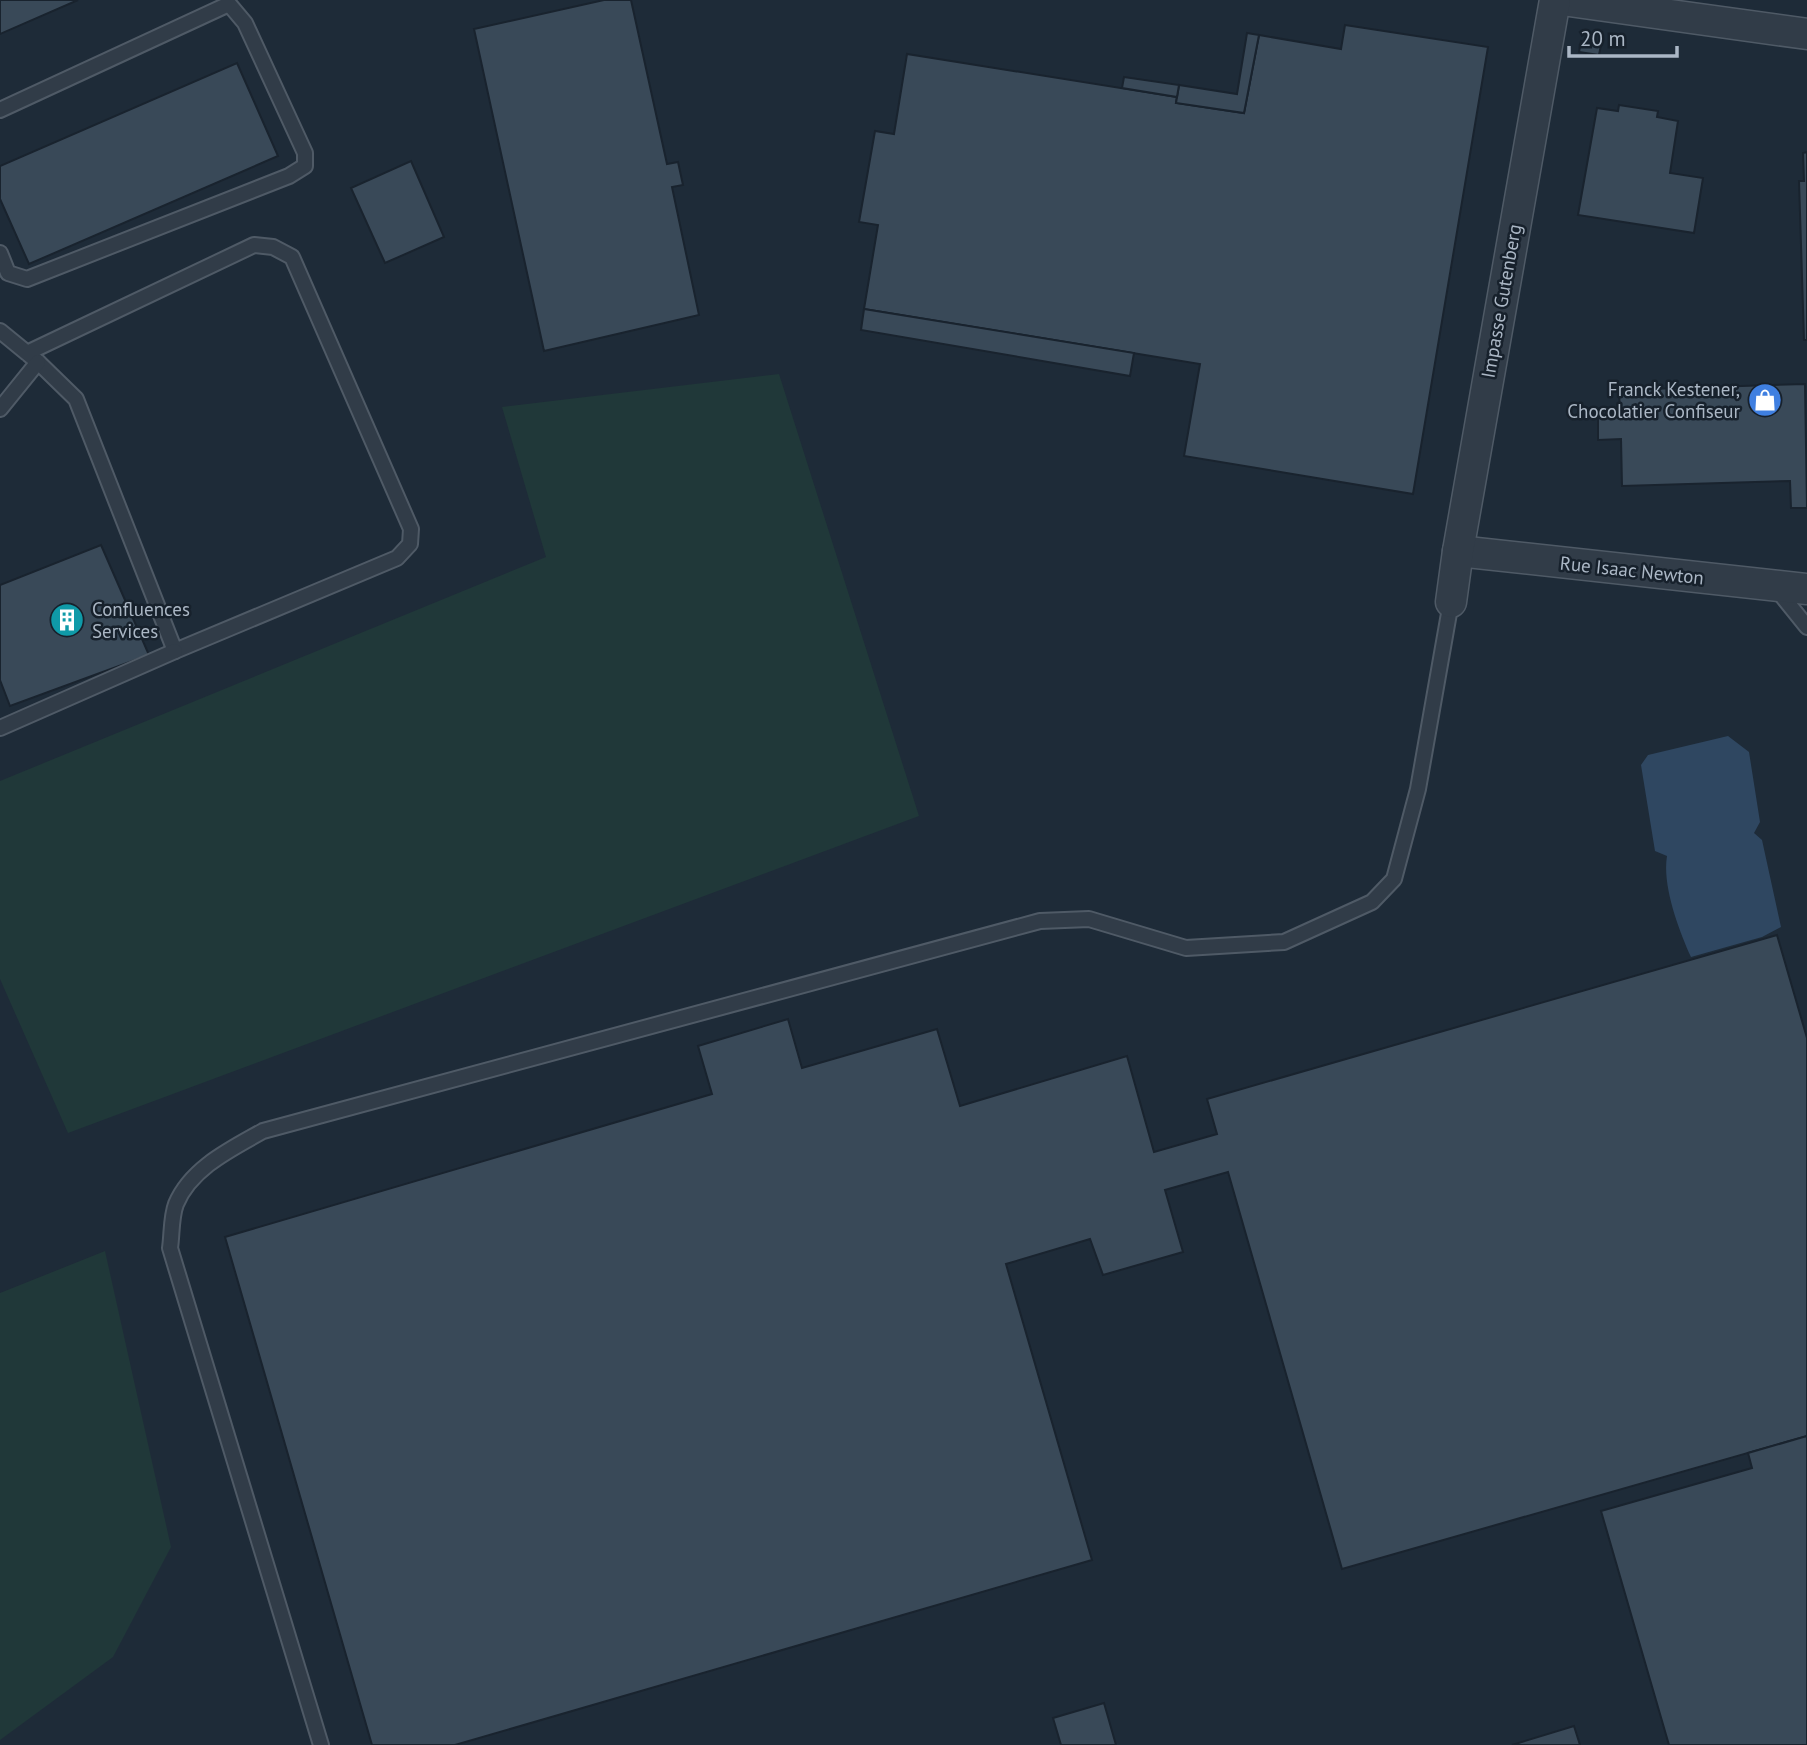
<svg xmlns="http://www.w3.org/2000/svg" width="1807" height="1745" viewBox="0 0 1807 1745" font-family="'PT Sans',sans-serif">
	<style>
		.green { fill: #203839 }
		.water { fill: #2f4761 }
		.building { fill: #394958; stroke: #19232e; stroke-width: 2 }
		.lines { fill: none; stroke-linecap: round; stroke-linejoin: round }
		.service-casing { stroke: #4f5a66; stroke-width: 18 }
		.minor-casing { stroke: #4f5a66; stroke-width: 33 }
		.service { stroke: #313c48; stroke-width: 14 }
		.minor { stroke: #313c48; stroke-width: 30 }
		.labels { text-anchor: middle; stroke-width: 5; stroke-linejoin: round; paint-order: stroke }
		.street-label { font-size: 19px; fill: #abb7c5; stroke: #17212c }
		.poi-label { font-size: 19px; fill: #abb7c5; stroke: #17212c; text-anchor: end }
	</style>
	<rect width="100%" height="100%" fill="#1e2b38"/>
	<!-- green -->
	<g class="green">
		<path d="M779 374 919 816 68 1133 0 979V781L546 557 502 407Z"/>
		<path d="M105 1251 171 1547 113 1657 0 1740V1293Z"/>
	</g>
	<!-- water -->
	<path class="water" d="M1728 736 1749 752 1760 822 1754 833 1762 840 1781 927 1762 937 1691 957C1679 930 1662 886 1667 856L1655 851 1641 765 1648 755Z"/>
	<!-- building -->
	<g class="building">
		<path d="M0 0H78L0 34Z"/>
		<path d="M604 0H631L667 164 678 162 683 185 672 187 699 315 544 351 474 29Z"/>
		<path d="M1345 25 1488 47 1413 494 1184 456 1200 364 864 309 878 225 859 222 875 131 894 134 907 54 1177 97 1176 103 1244 113 1259 35 1341 49Z"/>
		<path d="M1247 33 1259 35 1244 113 1176 103 1179 85 1237 94Z"/>
		<path d="M1581 41 1601 45 1599 55 1579 52Z"/>
		<path d="M237 63 278 156 29 264 0 199V166Z"/>
		<path d="M1124 77 1179 85 1177 97 1122 88Z"/>
		<path d="M1619 105 1658 111 1657 117 1678 121 1670 173 1703 178 1694 233 1578 215 1597 108 1618 111Z"/>
		<path d="M1807 152V340H1804L1799 181H1804L1803 153Z"/>
		<path d="M411 161 444 237 385 263 351 188Z"/>
		<path d="M864 309 1134 353 1130 376 861 330Z"/>
		<path d="M1805 384 1807 508H1791L1790 481 1622 486 1621 439 1598 440V415L1620 414 1619 390Z"/>
		<path d="M101 545 149 655 10 706 0 680V585Z"/>
		<path d="M1777 935 1807 1038V1436L1342 1569 1228 1172 1165 1190 1183 1252 1103 1275 1090 1239 1006 1264 1092 1560 455 1745H372L225 1237 712 1094 698 1046 788 1019 802 1068 937 1029 960 1106 1127 1056 1154 1152 1217 1134 1207 1099Z"/>
		<path d="M1807 1436V1745H1669L1601 1511 1752 1468 1748 1453Z"/>
		<path d="M1104 1703 1116 1745H1061L1053 1718Z"/>
		<path d="M1574 1726 1580 1745H1512Z"/>
	</g>
	<g class="lines">
		<!-- service casing -->
		<g class="service-casing">
			<g id="service">
				<path d="M0 110 229 4 245 23 305 153V166L289 176 27 279 8 273 0 253"/>
				<path d="M0 331 38 362 76 399 175 651 397 558 410 544 411 529 292 257 273 247 254 245 27 353"/>
				<path d="M0 409 38 362"/>
				<path d="M1775 587 1807 627"/>
				<path d="M0 728 175 651"/>
				<path d="M321 1745 170 1248C172 1235 171 1217 176 1204 191 1168 231 1149 263 1131L1040 921 1089 919 1186 948 1284 942 1372 902 1394 879 1418 789 1451 602"/>
			</g>
		</g>
		<!-- minor casing -->
		<g class="minor-casing">
			<g id="minor">
				<path d="M1562 0 1807 34"/>
				<path d="M1458 551 1807 589"/>
				<path d="M1451 602 1458 551 1555 0"/>
			</g>
		</g>
		<!-- service -->
		<use href="#service" class="service"/>
		<!-- minor -->
		<use href="#minor" class="minor"/>
	</g>
	<!-- icons -->
	<defs>
		<g id="shop-disc" transform="scale(1.75)"><circle r="9.5" fill="#3f7fe0" stroke="#17212c"/><path d="M-5-2.5h2.3a2.7 3.5 0 0 1 5.4 0H5L5.5 6h-11ZM-1.5-2.5h3a1.5 2.3 0 0 0-3 0Z" fill="#fff"/></g>
		<g id="building-disc" transform="scale(1.75)"><circle r="9.5" fill="#0f9aa8" stroke="#17212c"/><path d="M-4-6H4V6H1V3H-1V6H-4ZM-2.5-4.3h1.7v1.8h-1.7ZM.8-4.3h1.7v1.8H.8ZM-2.5-1h1.7V.8h-1.7ZM.8-1h1.7V.8H.8Z" fill="#fff"/></g>
	</defs>
	<g fill-rule="evenodd">
		<use href="#shop-disc" x="1765" y="400"/>
		<use href="#building-disc" x="67" y="620"/>
	</g>
	<g class="labels">
		<!-- street labels -->
		<g class="street-label">
			<text transform="translate(1501 301) rotate(-80)" y="7">Impasse Gutenberg</text>
			<text transform="translate(1632 570) rotate(6)" y="7">Rue Isaac Newton</text>
		</g>
		<!-- poi labels -->
		<g class="poi-label">
			<text x="1740" y="396">Franck Kestener,<tspan x="1740" dy="22">Chocolatier Confiseur</tspan></text>
			<text x="92" y="616" text-anchor="start">Confluences<tspan x="92" dy="22">Services</tspan></text>
		</g>
	</g>
	<!-- scale -->
	<path d="M1569 46v10h108v-10" fill="none" stroke="#abb7c5" stroke-width="3.5"/>
	<text x="1580" y="46" font-size="21" fill="#abb7c5" stroke="#17212c" stroke-width="5" paint-order="stroke">20 m</text>
</svg>
